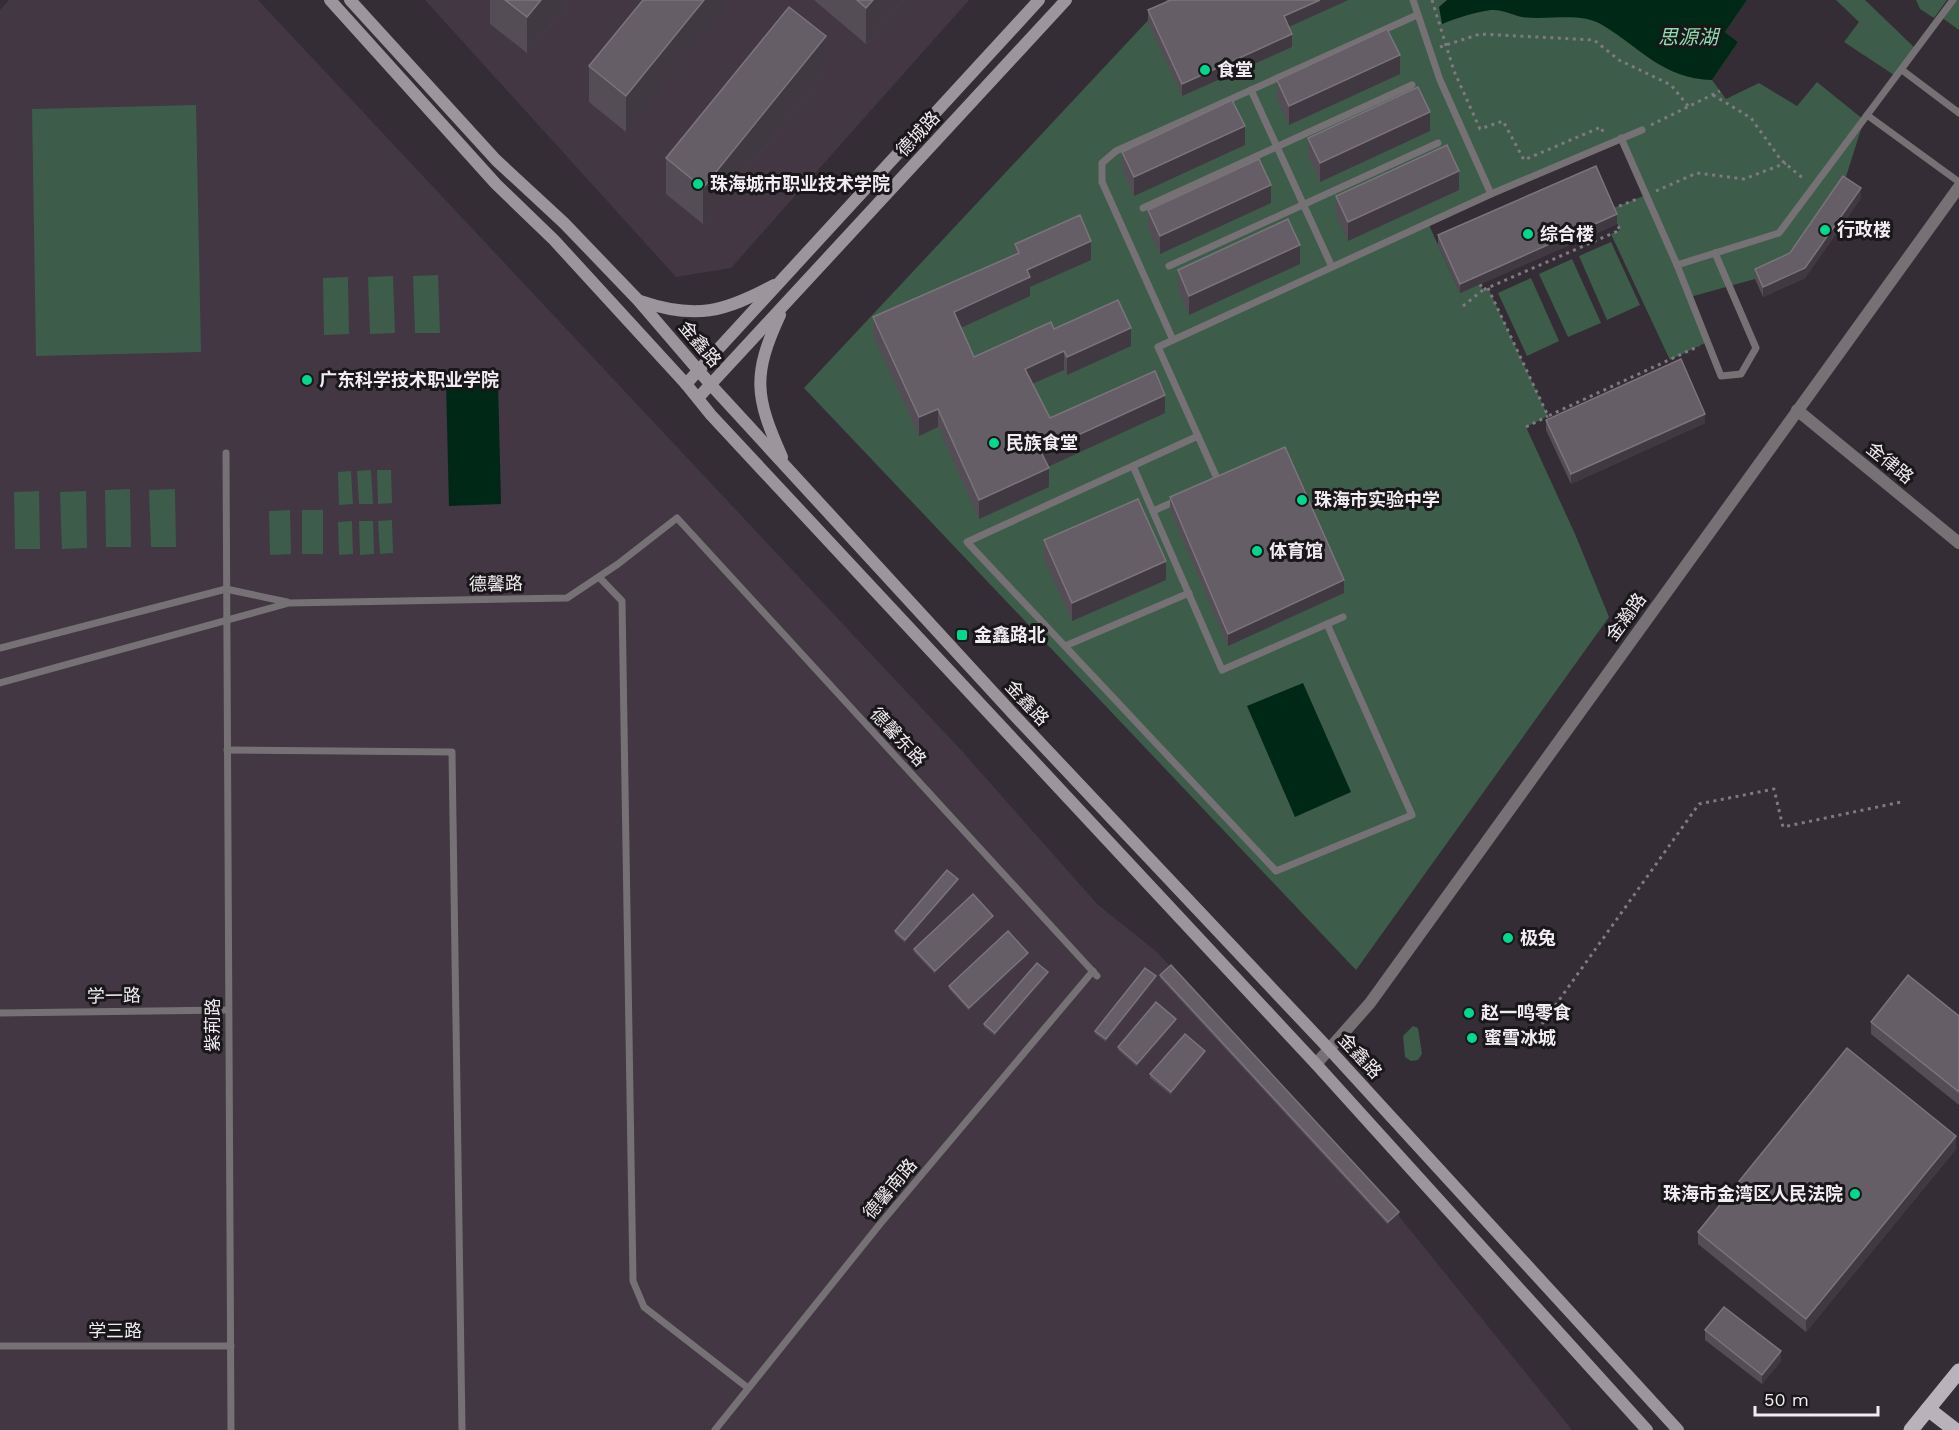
<svg xmlns="http://www.w3.org/2000/svg" width="1959" height="1430" viewBox="0 0 1959 1430" font-family="'Work Sans','Noto Sans SC',sans-serif">
	<style>
		.built { fill: #423743 }
		.green { fill: #3d5c4a }
		.water { fill: #002816 }
		.lines { fill: none; stroke-linecap: round; stroke-linejoin: round }
		.path { stroke: #7f7a80; stroke-width: 3; stroke-dasharray: 3 4.5; stroke-linecap: butt }
		.lane { stroke: #757175; stroke-width: 7 }
		.street { stroke: #757175; stroke-width: 12 }
		.secondary { stroke: #9c969c; stroke-width: 12 }
		.primary { stroke: #bab2bb; stroke-width: 15 }
		.wall { fill: #554d55 }
		.shaded-wall { fill: #413941 }
		.building { fill: #655e66; stroke: #7b747b; stroke-width: 1.5 }
		.poi-dot { fill: #00d98c; stroke: #1a171a; stroke-width: 2 }
		.labels { text-anchor: middle; stroke-width: 6; stroke-linejoin: round; paint-order: stroke }
		.poi-label { font-size: 18px; font-weight: bold; fill: #f0ecf1; stroke: #1a171a; text-anchor: start }
		.street-label { font-size: 18px; fill: #f0ecf1; stroke: #1a171a }
		.water-label { font-size: 20px; font-style: italic; fill: #8eddb1; stroke: #1a171a }
	</style>
	<rect width="100%" height="100%" fill="#342d35"/>
	<!-- built -->
	<g class="built">
		<path d="M9 0H258L961 750 1097 904 1157 952 1398 1215 1572 1430H0V10Z"/>
		<path d="M425 0H969L731 268 676 277Z"/>
	</g>
	<!-- green -->
	<g class="green">
		<path d="M1167 0H1199L1284 29 1348 0H1747L1725 32 1738 42 1712 80 1726 99 1759 83 1797 106 1817 82 1864 120 1843 186 1790 262 1755 279 1690 297 1707 342 1670 360 1611 234 1620 230 1611 209 1646 195 1621 139 1428 223 1460 293 1480 284 1483 290 1488 288 1548 416 1526 427 1575 534 1609 617 1356 970 804 388Z"/>
		<path d="M1836 0H1865L1917 50 1897 77 1844 42 1859 22Z"/>
		<path d="M1916 0H1947L1934 18 1920 9Z"/>
		<path d="M1954 0H1959V30L1941 17Z"/>
		<path d="M196 105 201 352 36 356 32 109Z"/>
		<path d="M1611 242 1640 305 1607 320 1579 256Z"/>
		<path d="M1572 259 1601 323 1568 337 1539 274Z"/>
		<path d="M438 275 440 333H415L413 276Z"/>
		<path d="M393 276 395 333 370 334 368 277Z"/>
		<path d="M348 277 349 334 324 335 323 278Z"/>
		<path d="M1531 278 1559 341 1527 356 1498 293Z"/>
		<path d="M371 470 373 504H359L357 471Z"/>
		<path d="M377 470H391L392 503 378 504Z"/>
		<path d="M351 471 353 504 339 505 338 472Z"/>
		<path d="M130 489 131 547H106L105 490Z"/>
		<path d="M175 489 176 547H151L149 490Z"/>
		<path d="M39 491 40 549H15L14 492Z"/>
		<path d="M86 491 87 548 62 549 60 492Z"/>
		<path d="M290 510 291 554 270 555 269 511Z"/>
		<rect x="302" y="510" width="21" height="44"/>
		<path d="M392 520 393 553 380 554 378 521Z"/>
		<path d="M352 521 353 554 339 555 338 522Z"/>
		<path d="M359 521H373L374 554 360 555Z"/>
		<path d="M1413 1026 1418 1028 1422 1054 1418 1060 1411 1061 1405 1057 1403 1036Z"/>
	</g>
	<!-- water -->
	<g class="water">
		<path d="M1447 0H1747L1725 32 1738 42 1712 80C1664 79 1640 48 1604 26 1581 11 1548 21 1522 17 1513 15 1501 9 1491 10 1475 12 1457 18 1442 24L1439 7Z"/>
		<path d="M498 382 501 504 449 506 446 383Z"/>
		<path d="M1303 683 1351 792 1295 817 1247 706Z"/>
	</g>
	<g class="lines">
		<!-- path -->
		<g class="path">
			<path d="M1432 0 1454 71 1480 129 1503 121 1524 160 1601 127 1604 134"/>
			<path d="M1440 47 1480 34 1594 40 1619 60 1671 85 1689 107"/>
			<path d="M1713 95 1751 118 1781 160 1805 180"/>
			<path d="M1651 125 1720 91"/>
			<path d="M1656 191 1697 173 1744 179 1786 163"/>
			<path d="M1612 209 1637 199"/>
			<path d="M1480 284 1483 290 1611 234 1620 230 1616 222"/>
			<path d="M1488 288 1548 416 1699 346"/>
			<path d="M1463 306 1483 290"/>
			<path d="M1526 427 1548 416"/>
			<path d="M1542 1024 1699 804 1774 789 1783 827 1901 802"/>
		</g>
		<!-- lane -->
		<g class="lane">
			<path d="M1413 0 1440 80 1491 194"/>
			<path d="M1902 70 1959 113"/>
			<path d="M1251 90 1332 267"/>
			<path d="M1867 115 1959 182"/>
			<path d="M1621 138 1677 265 1779 233 1953 0"/>
			<path d="M1143 208 1412 85"/>
			<path d="M1677 265 1721 376 1741 374 1756 348 1715 253"/>
			<path d="M1169 266 1438 143"/>
			<path d="M1173 340 1102 182V163L1116 151 1417 15"/>
			<path d="M1198 436 967 542 1276 871 1412 815 1327 624"/>
			<path d="M226 453 231 1430"/>
			<path d="M1133 466 1222 670 1343 617"/>
			<path d="M1220 485 1158 347 1491 194 1642 130"/>
			<path d="M1153 511 1178 500"/>
			<path d="M599 577 622 601 633 1281 644 1307 748 1388"/>
			<path d="M1065 646 1189 593"/>
			<path d="M0 648 226 589 287 602"/>
			<path d="M0 683 289 603 567 598 618 564 677 518 1097 976"/>
			<path d="M227 750 452 752 462 1430"/>
			<path d="M0 1013 228 1010"/>
			<path d="M0 1346H231"/>
			<path d="M715 1430 880 1224 1093 971"/>
		</g>
		<!-- street -->
		<g class="street">
			<path d="M1797 410 1959 543"/>
			<path d="M1316 1064 1370 1003 1959 187"/>
		</g>
		<!-- secondary -->
		<g class="secondary">
			<path d="M330 0 496 184 554 240 686 384 711 415 1316 1064 1647 1430"/>
			<path d="M350 0 496 160 564 223 638 300 711 385 1015 716 1329 1049 1678 1430"/>
			<path d="M640 301C696 320 724 312 774 285"/>
			<path d="M780 315C752 375 755 397 782 457"/>
			<path d="M686 384 1039 0"/>
			<path d="M698 398 1066 0"/>
		</g>
		<!-- primary -->
		<g class="primary">
			<path d="M1928 1409 1955 1430"/>
			<path d="M1911 1430 1959 1371"/>
		</g>
	</g>
	<!-- wall -->
	<g class="wall">
		<path d="M490 0H570L527 53 490 24Z"/>
		<path d="M643 0 626 132 589 102V66Z"/>
		<path d="M814 0H903L866 44Z"/>
		<path d="M1171 0H1348L1289 27 1292 47 1182 96 1148 23V10Z"/>
		<path d="M826 72 703 224 666 194V158Z"/>
		<path d="M1400 74 1289 125 1277 99V80Z"/>
		<path d="M1430 131 1320 182 1308 156V138Z"/>
		<path d="M1245 145 1134 196 1122 170V152Z"/>
		<path d="M1459 190 1348 241 1336 215V196Z"/>
		<path d="M1861 198 1805 278 1763 297 1755 279V269L1790 253Z"/>
		<path d="M1271 203 1160 254 1148 229V210Z"/>
		<path d="M1617 224 1460 293 1438 245V235Z"/>
		<path d="M1015 244 1091 260 1030 287V296L961 328 974 357 1054 329 1131 346 1067 375 1064 370 1033 384 1050 418 1165 413 1048 467 1049 487 979 519 938 427 919 436 873 336V317L1015 255Z"/>
		<path d="M1300 264 1189 315 1178 289V270Z"/>
		<path d="M1546 420 1705 423 1571 484 1546 430Z"/>
		<path d="M1170 497 1344 593 1228 646 1170 510Z"/>
		<path d="M1044 540 1166 580 1072 621 1044 559Z"/>
		<path d="M958 882 905 943 895 934V931Z"/>
		<path d="M993 920 935 974 914 952V949Z"/>
		<path d="M1028 956 969 1011 949 989V986Z"/>
		<path d="M1048 975 995 1036 984 1027V1024Z"/>
		<path d="M1160 975 1399 1216 1388 1225 1160 978Z"/>
		<path d="M1156 980 1106 1042 1095 1034V1031Z"/>
		<path d="M1959 1016V1105L1871 1034V1022Z"/>
		<path d="M1176 1022 1137 1067 1118 1050V1047Z"/>
		<path d="M1205 1055 1171 1095 1150 1078V1074Z"/>
		<path d="M1956 1149 1806 1332 1698 1244V1232Z"/>
		<path d="M1705 1330 1781 1361 1762 1384 1705 1340Z"/>
	</g>
	<!-- shaded-wall -->
	<g class="shaded-wall">
		<path d="M541 0H570L527 53V17Z"/>
		<path d="M704 0H733L626 132V96Z"/>
		<path d="M873 0H903L866 44V8Z"/>
		<path d="M1320 0H1348L1284 29V16Z"/>
		<path d="M1292 34V47L1182 96V84Z"/>
		<path d="M826 36V72L703 224V188Z"/>
		<path d="M1400 55V74L1289 125V106Z"/>
		<path d="M1430 112V131L1320 182V163Z"/>
		<path d="M1245 126V145L1134 196V177Z"/>
		<path d="M1459 171V190L1348 241V222Z"/>
		<path d="M1271 185V203L1160 254V236Z"/>
		<path d="M1861 188V198L1805 278 1763 297V287Z"/>
		<path d="M1617 214V224L1460 293V284Z"/>
		<path d="M1091 241V260L1030 287V296L954 331V312L1027 270Z"/>
		<path d="M1300 245V264L1189 315V296Z"/>
		<path d="M1131 328V346L1067 375V357Z"/>
		<path d="M1064 351V370L1025 387V369Z"/>
		<path d="M1165 395V413L1041 470V452Z"/>
		<path d="M938 409V427L919 436V417Z"/>
		<path d="M1705 414V423L1571 484V474Z"/>
		<path d="M1049 468V487L979 519V500Z"/>
		<path d="M1166 561V580L1072 621V603Z"/>
		<path d="M1344 580V593L1228 646V634Z"/>
		<path d="M958 879V882L905 943V940Z"/>
		<path d="M993 916V920L935 974V971Z"/>
		<path d="M1028 953V956L969 1011V1008Z"/>
		<path d="M1048 972V975L995 1036V1033Z"/>
		<path d="M1156 976V980L1106 1042V1039Z"/>
		<path d="M1176 1019V1022L1137 1067V1064Z"/>
		<path d="M1205 1051V1055L1171 1095V1092Z"/>
		<path d="M1956 1136V1149L1806 1332V1319Z"/>
		<path d="M1399 1212V1216L1388 1225V1222Z"/>
		<path d="M1781 1351V1361L1762 1384V1375Z"/>
	</g>
	<!-- building -->
	<g class="building">
		<path d="M505 0H541L527 17Z"/>
		<path d="M643 0H704L626 96 589 66Z"/>
		<path d="M857 0H873L866 8Z"/>
		<path d="M1171 0H1320L1284 16 1292 34 1182 84 1148 10Z"/>
		<path d="M789 7 826 36 703 188 666 158Z"/>
		<path d="M1387 29 1400 55 1289 106 1277 80Z"/>
		<path d="M1418 87 1430 112 1320 163 1308 138Z"/>
		<path d="M1232 100 1245 126 1134 177 1122 152Z"/>
		<path d="M1447 145 1459 171 1348 222 1336 196Z"/>
		<path d="M1259 159 1271 185 1160 236 1148 210Z"/>
		<path d="M1596 166 1617 214 1460 284 1438 235Z"/>
		<path d="M1843 176 1861 188 1805 268 1763 287 1755 269 1790 253Z"/>
		<path d="M1080 215 1091 241 1027 270 1030 277 954 312 974 357 1051 322 1054 329 1118 300 1131 328 1067 357 1064 351 1025 369 1050 418 1155 371 1165 395 1041 452 1049 468 979 500 938 409 919 417 873 317 1019 253 1015 244Z"/>
		<path d="M1288 219 1300 245 1189 296 1178 270Z"/>
		<path d="M1681 359 1705 414 1571 474 1546 420Z"/>
		<path d="M1285 447 1344 580 1228 634 1170 497Z"/>
		<path d="M1138 499 1166 561 1072 603 1044 540Z"/>
		<path d="M947 870 958 879 905 940 895 931Z"/>
		<path d="M973 894 993 916 935 971 914 949Z"/>
		<path d="M1008 931 1028 953 969 1008 949 986Z"/>
		<path d="M1037 963 1048 972 995 1033 984 1024Z"/>
		<path d="M1171 965 1399 1212 1388 1222 1160 975Z"/>
		<path d="M1145 968 1156 976 1106 1039 1095 1031Z"/>
		<path d="M1908 975 1959 1016V1092L1871 1022Z"/>
		<path d="M1156 1002 1176 1019 1137 1064 1118 1047Z"/>
		<path d="M1185 1034 1205 1051 1171 1092 1150 1074Z"/>
		<path d="M1847 1048 1956 1136 1806 1319 1698 1232Z"/>
		<path d="M1724 1307 1781 1351 1762 1375 1705 1330Z"/>
	</g>
	<!-- markers -->
	<g class="poi-dot">
		<circle cx="1205" cy="70" r="6"/>
		<circle cx="698" cy="184" r="6"/>
		<circle cx="1825" cy="230" r="6"/>
		<circle cx="1528" cy="234" r="6"/>
		<circle cx="307" cy="380" r="6"/>
		<circle cx="994" cy="443" r="6"/>
		<circle cx="1302" cy="500" r="6"/>
		<circle cx="1257" cy="551" r="6"/>
		<rect x="956" y="629" width="12" height="12" rx="3"/>
		<circle cx="1508" cy="938" r="6"/>
		<circle cx="1469" cy="1013" r="6"/>
		<circle cx="1472" cy="1038" r="6"/>
		<circle cx="1855" cy="1194" r="6"/>
	</g>
	<g class="labels">
		<!-- poi labels -->
		<g class="poi-label">
			<text x="1217" y="76">食堂</text>
			<text x="710" y="190">珠海城市职业技术学院</text>
			<text x="1837" y="236">行政楼</text>
			<text x="1540" y="240">综合楼</text>
			<text x="319" y="386">广东科学技术职业学院</text>
			<text x="1006" y="449">民族食堂</text>
			<text x="1314" y="506">珠海市实验中学</text>
			<text x="1269" y="557">体育馆</text>
			<text x="974" y="641">金鑫路北</text>
			<text x="1520" y="944">极兔</text>
			<text x="1481" y="1019">赵一鸣零食</text>
			<text x="1484" y="1044">蜜雪冰城</text>
			<text x="1843" y="1200" text-anchor="end">珠海市金湾区人民法院</text>
		</g>
		<!-- street labels -->
		<g class="street-label">
			<text transform="translate(918 134) rotate(-47)" y="6">德城路</text>
			<text transform="translate(700 344) rotate(50)" y="6">金鑫路</text>
			<text transform="translate(1890 463) rotate(39)" y="6">金律路</text>
			<text transform="translate(496 584) rotate(-1)" y="6">德馨路</text>
			<text transform="translate(1626 617) rotate(-54)" y="6">金瀚路</text>
			<text transform="translate(1027 703) rotate(47)" y="6">金鑫路</text>
			<text transform="translate(898 737) rotate(47)" y="6">德馨东路</text>
			<text transform="translate(114 996) rotate(-1)" y="6">学一路</text>
			<text transform="translate(213 1025) rotate(-90)" y="6">紫荊路</text>
			<text transform="translate(1360 1056) rotate(47)" y="6">金鑫路</text>
			<text transform="translate(890 1189) rotate(-50)" y="6">德馨南路</text>
			<text x="115" y="1337">学三路</text>
		</g>
		<!-- water labels -->
		<g class="water-label">
			<text x="1688" y="44">思源湖</text>
		</g>
	</g>
	<!-- scale -->
	<path d="M1755 1406v9h123v-9" fill="none" stroke="#f0ecf1" stroke-width="3"/>
	<text x="1764" y="1406" font-size="18" fill="#f0ecf1" stroke="#1a171a" stroke-width="4.5" paint-order="stroke">50 m</text>
</svg>
